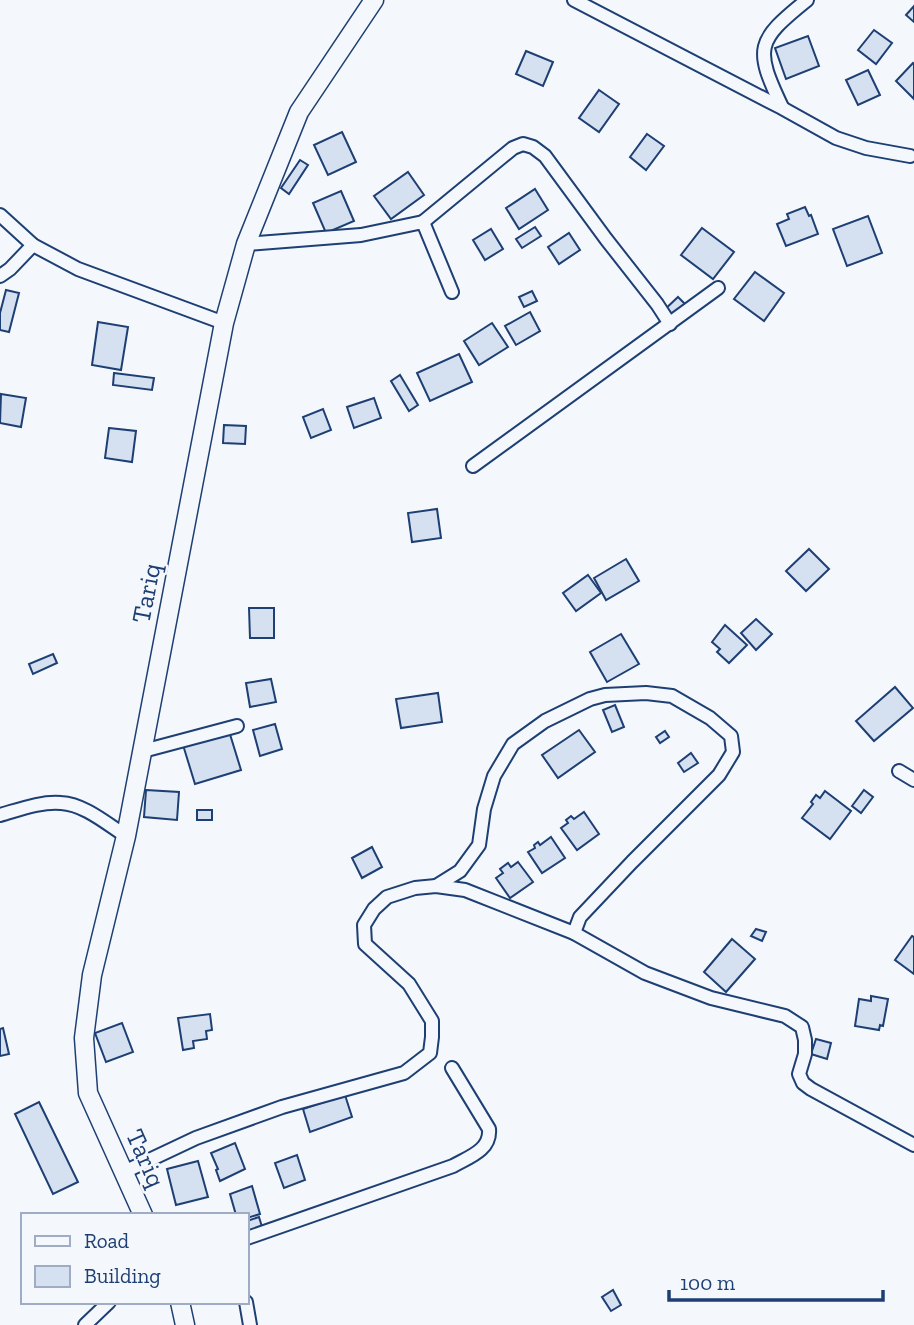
<svg xmlns="http://www.w3.org/2000/svg" width="914" height="1325" viewBox="0 0 914 1325" font-family="'Zilla Slab',serif">
	<style>
		.building { fill: #d5e0f0; stroke: #1d3f73; stroke-width: 2 }
		.lines { fill: none; stroke-linecap: round; stroke-linejoin: round }
		.street-casing { stroke: #1d3f73; stroke-width: 16 }
		.secondary-casing { stroke: #1d3f73; stroke-width: 21 }
		.street { stroke: #f4f7fb; stroke-width: 12 }
		.secondary { stroke: #f4f7fb; stroke-width: 18 }
		.labels { text-anchor: middle; stroke-width: 5; stroke-linejoin: round; paint-order: stroke }
		.street-label { font-size: 26px; fill: #1d3f73; stroke: #f4f7fb }
	</style>
	<rect width="100%" height="100%" fill="#f4f7fb"/>
	<!-- building -->
	<g class="building">
		<path d="M914 6V22L906 15Z"/>
		<path d="M874 30 892 43 876 64 858 50Z"/>
		<path d="M808 36 819 66 786 79 775 48Z"/>
		<path d="M526 51 553 62 543 86 516 74Z"/>
		<path d="M913 63 914 64V99L896 81Z"/>
		<path d="M868 70 880 95 858 105 846 80Z"/>
		<path d="M599 90 619 104 599 132 579 118Z"/>
		<path d="M342 132 356 162 328 175 314 145Z"/>
		<path d="M647 134 664 146 646 170 630 157Z"/>
		<path d="M300 160 308 165 289 194 281 188Z"/>
		<path d="M408 172 424 195 391 219 374 196Z"/>
		<path d="M535 189 548 210 519 229 506 208Z"/>
		<path d="M341 191 354 221 326 233 313 203Z"/>
		<path d="M805 207 809 216 811 215 818 234 786 246 777 224 789 219 787 214Z"/>
		<path d="M868 216 882 253 847 266 833 229Z"/>
		<path d="M535 227 541 236 522 248 516 239Z"/>
		<path d="M702 228 734 252 713 279 681 255Z"/>
		<path d="M491 229 503 249 485 260 473 240Z"/>
		<path d="M569 233 580 250 559 264 548 247Z"/>
		<path d="M755 272 784 293 764 321 734 299Z"/>
		<path d="M6 290 19 293 9 332 0 330V313Z"/>
		<path d="M532 291 537 301 524 307 519 297Z"/>
		<path d="M678 297 686 305 670 320 662 312Z"/>
		<path d="M530 312 540 331 516 345 505 326Z"/>
		<path d="M98 322 128 327 121 370 92 365Z"/>
		<path d="M492 323 508 347 479 365 464 341Z"/>
		<path d="M459 354 472 382 430 401 417 373Z"/>
		<path d="M114 373 154 378 152 390 113 385Z"/>
		<path d="M400 375 418 405 409 411 391 381Z"/>
		<path d="M1 394 26 398 21 427 0 423Z"/>
		<path d="M374 398 381 418 354 428 347 407Z"/>
		<path d="M323 409 331 430 311 438 303 417Z"/>
		<path d="M224 425 246 426 245 444 223 443Z"/>
		<path d="M109 428 136 431 132 462 105 458Z"/>
		<path d="M437 509 441 538 412 542 408 513Z"/>
		<path d="M809 549 829 569 806 591 786 571Z"/>
		<path d="M626 559 639 581 606 600 594 578Z"/>
		<path d="M588 575 601 593 576 611 563 593Z"/>
		<path d="M249 608H274V638H250Z"/>
		<path d="M756 619 772 634 756 650 741 633Z"/>
		<path d="M725 625 747 645 729 663 717 652 720 649 712 642Z"/>
		<path d="M621 634 639 664 607 682 590 652Z"/>
		<path d="M53 654 57 663 33 674 29 664Z"/>
		<path d="M271 679 276 702 250 707 246 683Z"/>
		<path d="M895 687 913 708 874 741 856 721Z"/>
		<path d="M438 693 442 722 401 728 396 699Z"/>
		<path d="M615 705 624 727 612 732 603 710Z"/>
		<path d="M275 724 282 749 260 756 253 730Z"/>
		<path d="M579 730 595 752 558 778 542 755Z"/>
		<path d="M229 731 241 770 195 784 183 745Z"/>
		<path d="M665 731 669 737 660 743 656 737Z"/>
		<path d="M691 753 698 763 684 772 678 763Z"/>
		<path d="M146 790 179 792 177 820 144 817Z"/>
		<path d="M864 790 873 797 861 813 852 806Z"/>
		<path d="M825 791 851 811 830 839 802 818 813 804 811 802 816 795 820 798Z"/>
		<rect x="197" y="810" width="15" height="10"/>
		<path d="M584 812 599 834 577 850 561 828 568 823 566 820 571 816 574 819Z"/>
		<path d="M551 837 565 858 542 873 528 852 535 848 534 845 538 842 540 845Z"/>
		<path d="M372 847 382 867 362 878 352 858Z"/>
		<path d="M518 862 533 882 510 898 496 878 503 873 500 869 508 863 511 867Z"/>
		<path d="M756 929 766 932 762 941 751 936Z"/>
		<path d="M912 936 914 937V974L895 960Z"/>
		<path d="M732 939 755 959 726 992 704 972Z"/>
		<path d="M871 996 888 999 883 1026 880 1025 879 1030 855 1026 859 999 871 1001Z"/>
		<path d="M210 1014 212 1030 206 1031 207 1039 193 1041 194 1048 183 1050 178 1018Z"/>
		<path d="M122 1023 133 1052 106 1062 95 1033Z"/>
		<path d="M3 1028 9 1054 0 1056V1029Z"/>
		<path d="M816 1039 831 1043 827 1059 811 1054Z"/>
		<path d="M345 1095 352 1117 310 1132 303 1109Z"/>
		<path d="M39 1102 78 1182 53 1194 15 1114Z"/>
		<path d="M235 1143 245 1169 220 1181 216 1170 218 1169 211 1153Z"/>
		<path d="M297 1155 305 1180 284 1188 275 1163Z"/>
		<path d="M198 1161 208 1197 176 1205 167 1169Z"/>
		<path d="M252 1186 260 1214 247 1218V1215H236L230 1194Z"/>
		<path d="M259 1217 263 1230 247 1235V1221Z"/>
		<path d="M613 1290 621 1305 611 1311 602 1297Z"/>
	</g>
	<g class="lines">
		<!-- street casing -->
		<g class="street-casing">
			<g id="street">
				<path d="M574 0 782 108 836 138 866 148 910 156"/>
				<path d="M782 107C754 48 756 41 807 0"/>
				<path d="M0 215 33 245 78 269 224 323"/>
				<path d="M423 222 513 148 523 144 533 147 545 156 606 239 657 304 670 324"/>
				<path d="M246 244 361 235 423 222 452 292"/>
				<path d="M0 276 10 269 33 245"/>
				<path d="M473 466 718 288"/>
				<path d="M143 751 237 726"/>
				<path d="M899 771 914 780"/>
				<path d="M0 815C18 810 42 801 61 803 84 804 107 824 126 836"/>
				<path d="M436 886 460 871 479 845 484 809 494 776 513 744 545 721 590 699 605 695 646 693 672 696 710 718 731 736 733 752 719 775 632 862 580 917 574 933"/>
				<path d="M124 1172 196 1138 282 1107 404 1073 430 1053 432 1037V1021L409 984 365 944 364 925 374 909 387 897 415 888 436 886 465 890 574 933 645 973 711 998 785 1016 802 1027 805 1040V1054L799 1074 803 1083 811 1089 914 1145"/>
				<path d="M247 1238 453 1166C469 1157 491 1150 489 1129L452 1068"/>
				<path d="M246 1302 250 1325"/>
				<path d="M85 1325 109 1302"/>
			</g>
		</g>
		<!-- secondary casing -->
		<g class="secondary-casing">
			<g id="secondary">
				<path d="M143 1215 88 1093 84 1038 92 975 126 836 224 323 246 244 299 112 374 0"/>
				<path d="M180 1302 185 1325"/>
			</g>
		</g>
		<!-- street -->
		<use href="#street" class="street"/>
		<!-- secondary -->
		<use href="#secondary" class="secondary"/>
	</g>
	<g class="labels">
		<!-- street labels -->
		<g class="street-label">
			<text transform="translate(146 593) rotate(-79)" y="9">Tariq</text>
			<text transform="translate(146 1158) rotate(66)" y="9">Tariq</text>
		</g>
	</g>
	<!-- legend -->
	<rect x="21" y="1213" width="228" height="91" fill="#f4f7fb" stroke="#9eadc5" stroke-width="2"/>
	<rect x="35" y="1236" width="35" height="10" fill="#f4f7fb" stroke="#9eadc5" stroke-width="2"/>
	<text x="84" y="1248" font-size="21" fill="#1d3f73">Road</text>
	<rect x="35" y="1266" width="35" height="21" fill="#d5e0f0" stroke="#9eadc5" stroke-width="2"/>
	<text x="84" y="1283" font-size="21" fill="#1d3f73">Building</text>
	<!-- scale -->
	<path d="M669 1290v10h214v-10" fill="none" stroke="#1d3f73" stroke-width="3.5"/>
	<text x="680" y="1290" font-size="21" fill="#1d3f73" stroke="#f4f7fb" stroke-width="5" paint-order="stroke">100 m</text>
</svg>
